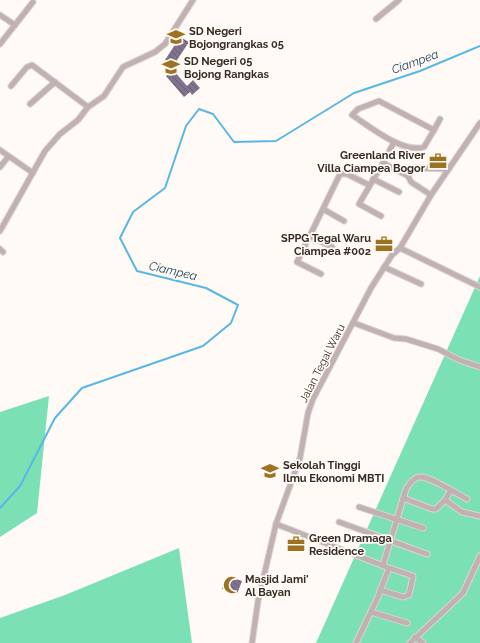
<svg xmlns="http://www.w3.org/2000/svg" width="480" height="643" viewBox="0 0 480 643" font-family="Raleway,sans-serif">
	<style>
		.grass { fill: #7ce0b5 }
		.lines { fill: none; stroke-linecap: round; stroke-linejoin: round }
		.stream { stroke: #58b6e9; stroke-width: 2 }
		.building { fill: url(#building-back-hatch) }
		.street-casing { stroke: #dbd5cf; stroke-width: 7 }
		.street { stroke: #c2b1b2; stroke-width: 5 }
		.labels { text-anchor: middle; stroke-width: 3.5; stroke-linejoin: round; paint-order: stroke }
		.poi-label { font-size: 11px; font-weight: bold; fill: #362d23; stroke: #fffaf5; text-anchor: start }
		.street-label { font-size: 11px; fill: #362d23; stroke: #fffaf5 }
		.water-label { font-size: 12px; font-style: italic; fill: #1d455b; stroke: #fffaf5 }
	</style>
	<defs>
		<pattern id="building-back-hatch" width="6" height="6" patternUnits="userSpaceOnUse"><rect width="6" height="6" fill="#81738e"/><path d="M-1 5l2 2M0 0l6 6M5-1l2 2" fill="none" stroke="#6a5f74"/></pattern>
	</defs>
	<rect width="100%" height="100%" fill="#fffaf5"/>
	<!-- grass -->
	<g class="grass">
		<path d="M480 276V643H316Z"/>
		<path d="M49 396 37 513 0 537V412Z"/>
		<path d="M179 548 192 643H0V618L65 595Z"/>
	</g>
	<g class="lines">
		<!-- stream -->
		<path class="stream" d="M0 508 20 486 55 418 82 388 203 346 231 323 238 305 206 288 137 271 120 238 133 212 165 188 186 126 199 109 213 114 234 142 276 141 354 93 420 71 480 46"/>
	</g>
	<!-- building -->
	<g class="building">
		<path d="M180 37 189 42 173 66 165 60Z"/>
		<path d="M173 70 187 86 193 80 200 88 192 95 190 92 184 97 166 76Z"/>
		<path d="M227 576 242 581 237 594 222 589Z"/>
	</g>
	<g class="lines">
		<!-- street casing -->
		<g class="street-casing">
			<g id="street">
				<path d="M0 15 15 25"/>
				<path d="M376 19 399 0"/>
				<path d="M0 44 33 2"/>
				<path d="M11 86 27 67 32 65 88 107"/>
				<path d="M379 101 434 130 424 147C403 154 369 126 352 115L358 109Z"/>
				<path d="M30 104 55 82"/>
				<path d="M434 130 440 119"/>
				<path d="M0 150 33 173"/>
				<path d="M383 163 394 142"/>
				<path d="M0 167 8 157"/>
				<path d="M408 176 411 182 431 195"/>
				<path d="M373 179 399 192"/>
				<path d="M323 209 344 221"/>
				<path d="M381 216 359 204 383 163 408 176 414 168 449 169"/>
				<path d="M0 231 45 151 60 134 78 120 88 107 104 96 123 67 155 52 165 44 193 0"/>
				<path d="M310 236 332 247"/>
				<path d="M400 248 480 287"/>
				<path d="M0 249 3 252"/>
				<path d="M384 267 421 284"/>
				<path d="M321 274 297 262 340 174H347L369 185"/>
				<path d="M354 323 394 338 406 339 438 349 459 360 480 367"/>
				<path d="M403 498 432 509H436L445 500 451 490"/>
				<path d="M445 500 462 512 480 516"/>
				<path d="M359 507 423 528"/>
				<path d="M339 522 427 554"/>
				<path d="M276 524 389 568 377 599 356 643"/>
				<path d="M383 565 406 489C409 484 414 477 420 477 430 476 457 494 467 499"/>
				<path d="M380 590 403 597 409 595 413 576 389 568"/>
				<path d="M371 612 407 623"/>
				<path d="M415 637 423 643"/>
				<path d="M252 643 258 601 276 524 300 458 308 413 313 399 371 288 392 255 400 248 431 195 480 123"/>
				<path d="M410 643 463 593 480 556"/>
			</g>
		</g>
		<!-- street -->
		<use href="#street" class="street"/>
	</g>
	<!-- icons -->
	<defs>
		<g id="school-bare" transform="scale(1.38)"><path d="M0-5L7-2L0 1L-7-2ZM-4 1L0 2.5L4 1V4Q0 6-4 4Z" fill="#9d7322" stroke="#fffaf5" stroke-width="2.5" paint-order="stroke"/></g>
		<g id="office-bare" transform="scale(1.38)"><path d="M-6-3h4V-5.5h4V-3h4V5H-6ZM-1-4.5V-3h2v-1.5ZM-6 0V1H6V0Z" fill="#9d7322" stroke="#fffaf5" stroke-width="2.5" paint-order="stroke"/></g>
		<g id="university-bare" transform="scale(1.38)"><path d="M0-5L7-2L0 1L-7-2ZM-4 1L0 2.5L4 1V4Q0 6-4 4Z" fill="#9d7322" stroke="#fffaf5" stroke-width="2.5" paint-order="stroke"/></g>
		<g id="mosque-bare" transform="scale(1.38)"><path d="M3.5-4.9A6 6 0 1 0 3.5 4.9A5 5 0 1 1 3.5-4.9Z" fill="#9d7322" stroke="#fffaf5" stroke-width="2.5" paint-order="stroke"/></g>
	</defs>
	<g fill-rule="evenodd">
		<use href="#school-bare" x="176" y="37"/>
		<use href="#school-bare" x="171" y="67"/>
		<use href="#office-bare" x="438" y="161"/>
		<use href="#office-bare" x="384" y="244"/>
		<use href="#university-bare" x="270" y="471"/>
		<use href="#office-bare" x="296" y="544"/>
		<use href="#mosque-bare" x="232" y="585"/>
	</g>
	<g class="labels">
		<!-- poi labels -->
		<g class="poi-label">
			<text x="189" y="35">SD Negeri<tspan x="189" dy="13">Bojongrangkas 05</tspan></text>
			<text x="184" y="65">SD Negeri 05<tspan x="184" dy="13">Bojong Rangkas</tspan></text>
			<text x="425" y="159" text-anchor="end">Greenland River<tspan x="425" dy="13">Villa Ciampea Bogor</tspan></text>
			<text x="371" y="242" text-anchor="end">SPPG Tegal Waru<tspan x="371" dy="13">Ciampea #002</tspan></text>
			<text x="283" y="469">Sekolah Tinggi<tspan x="283" dy="13">Ilmu Ekonomi MBTI</tspan></text>
			<text x="309" y="542">Green Dramaga<tspan x="309" dy="13">Residence</tspan></text>
			<text x="245" y="583">Masjid Jami'<tspan x="245" dy="13">Al Bayan</tspan></text>
		</g>
		<!-- street labels -->
		<g class="street-label">
			<text transform="translate(322 363) rotate(-63)" y="4">Jalan Tegal Waru</text>
		</g>
		<!-- water labels -->
		<g class="water-label">
			<text transform="translate(415 62) rotate(-20)" y="4">Ciampea</text>
			<text transform="translate(173 271) rotate(13)" y="4">Ciampea</text>
		</g>
	</g>
</svg>
